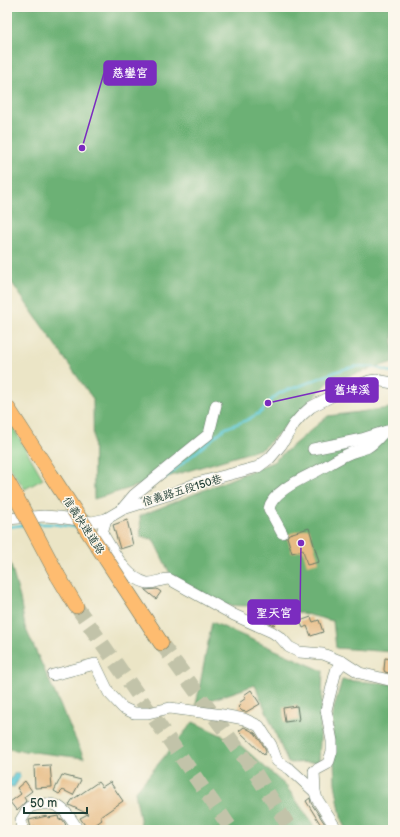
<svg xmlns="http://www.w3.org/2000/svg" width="400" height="837" viewBox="0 0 400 837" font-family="'Balsamiq Sans','LXGW WenKai TC',sans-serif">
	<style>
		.green { fill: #85ce89; stroke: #52865e }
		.forest { fill: #6cb175; stroke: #467754 }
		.water { fill: #5dc9d6; stroke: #3e8385 }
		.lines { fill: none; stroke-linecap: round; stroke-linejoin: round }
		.stream { stroke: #5dc9d6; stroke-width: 2.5 }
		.building { fill: #e7bc85 }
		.highway-tunnel { stroke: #c2c3a9; stroke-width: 15; stroke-dasharray: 15 8; stroke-linecap: butt }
		.minor-casing { stroke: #667867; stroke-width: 12 }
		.highway-casing { stroke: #667867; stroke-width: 16 }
		.minor { stroke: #fff; stroke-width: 11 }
		.highway { stroke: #febc70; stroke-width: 15 }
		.highway-bridge-casing { stroke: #667867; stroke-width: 16; stroke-linecap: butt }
		.highway-bridge { stroke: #febc70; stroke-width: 15 }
		.labels { text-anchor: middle; stroke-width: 3; stroke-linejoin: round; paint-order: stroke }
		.street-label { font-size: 11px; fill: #1f3d34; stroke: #fbf7ec }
		.leader { fill: none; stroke: #7b2cbf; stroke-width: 1.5 }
		.callout-dot { fill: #7b2cbf; stroke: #fbf7ec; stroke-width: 1.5 }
		.callout { fill: #7b2cbf; stroke: #7b2cbf; stroke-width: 1.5 }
		.callout-label { font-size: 12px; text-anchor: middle; font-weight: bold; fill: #fff }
	</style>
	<rect width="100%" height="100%" fill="#fbf7ec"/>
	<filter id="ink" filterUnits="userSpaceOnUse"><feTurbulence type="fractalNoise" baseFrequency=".025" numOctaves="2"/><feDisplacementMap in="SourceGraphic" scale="8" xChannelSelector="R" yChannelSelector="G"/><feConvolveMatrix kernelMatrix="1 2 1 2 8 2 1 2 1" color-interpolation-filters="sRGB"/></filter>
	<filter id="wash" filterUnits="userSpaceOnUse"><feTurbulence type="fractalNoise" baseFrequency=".012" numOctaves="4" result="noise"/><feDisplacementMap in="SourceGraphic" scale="16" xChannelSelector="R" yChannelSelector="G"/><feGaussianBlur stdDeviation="0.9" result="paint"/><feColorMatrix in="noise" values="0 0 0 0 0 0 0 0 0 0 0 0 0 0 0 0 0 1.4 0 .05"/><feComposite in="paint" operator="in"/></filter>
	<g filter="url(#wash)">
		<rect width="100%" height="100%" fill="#ebe5c6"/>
		<!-- green -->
		<path class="green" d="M7 417 43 479 25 489 7 464Z"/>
		<!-- forest -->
		<g class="forest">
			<path d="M7 7H393V362L329 382 264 448 94 499 93 399 7 276Z"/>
			<path d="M390 408 393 418V652L336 648 333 621 278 607 219 605 176 586 153 539 141 537 140 516 273 462 328 416Z"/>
			<path d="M7 555H8L20 598 25 627 84 758 7 749Z"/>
			<path d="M212 622 323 671 319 762 288 763 255 685 196 705Z"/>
			<path d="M342 680 393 684V830H346L342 822 335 783 332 715Z"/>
			<path d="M193 722 238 743 286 786 312 823 315 830H142L135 792Z"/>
		</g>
		<!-- water -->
		<path class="water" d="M15 773H19L20 777 14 787 8 786V783Z"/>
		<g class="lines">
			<!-- stream -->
			<g class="stream">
				<path d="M165 478 224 429C233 424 244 423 252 417 256 415 260 413 262 411 267 405 271 399 277 395 285 389 296 388 305 384 340 371 354 358 393 373"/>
				<path d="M37 524H52L80 528"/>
				<path d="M7 527 24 525"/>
			</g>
		</g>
		<g id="blocks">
			<!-- building -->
			<g class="building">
				<path d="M127 520 133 545 120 549 113 525Z"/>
				<path d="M309 528 319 562 307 565 303 550 292 553 287 537 289 534Z"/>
				<path d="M157 589 161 592 156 599 145 590Z"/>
				<path d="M271 605 279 615 273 620 276 623 274 625 267 622 271 618 273 620 264 610Z"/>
				<path d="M311 617 313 622 319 620 323 632 311 636 307 626 303 628 300 621Z"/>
				<path d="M385 658 393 659V674L385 672 384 670Z"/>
				<path d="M251 690 260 704 246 712 242 711 238 707 241 705 239 703 246 698 244 695Z"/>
				<path d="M297 706 299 720 285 722 283 708Z"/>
				<path d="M244 727 255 733 265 748 266 752 264 755 239 731Z"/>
				<path d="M50 765 52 787 35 788 34 766Z"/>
				<path d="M62 775 81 780 73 795 63 790 59 794 54 791Z"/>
				<path d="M25 781 32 791 24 797 26 801 17 811 10 802 21 794 17 788Z"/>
				<path d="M98 782 102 787 110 782 123 801 100 817 102 820 88 830 80 818 88 814 69 805 72 800Z"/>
				<path d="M310 798 311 803 329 830H324L306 801Z"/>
				<path d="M47 816 48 818 58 816 59 820 62 819 65 823 67 830H36L35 827 31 828 29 820Z"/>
			</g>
		</g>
	</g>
	<g filter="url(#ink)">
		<use href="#blocks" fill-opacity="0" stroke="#667867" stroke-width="1"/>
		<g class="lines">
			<!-- highway-tunnel -->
			<g class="highway-tunnel">
				<path d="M76 606 232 830"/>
				<path d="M161 643 256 774 291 830"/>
			</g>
			<!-- minor casing -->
			<g class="minor-casing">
				<g id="minor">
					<path d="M313 449 362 439 393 429"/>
					<path d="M123 508 134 495 209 434 216 405"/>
					<path d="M7 519 44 516 58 517 92 522 106 519 123 509 171 494 197 483 258 467 270 458 281 445 294 424 301 416 311 407 334 395 369 381 376 380 393 383"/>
					<path d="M106 519 102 533C114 551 124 577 147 583 155 584 161 579 169 579L234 615 272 632 281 638 289 647 299 652 323 654 343 662 360 673 393 681"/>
					<path d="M282 533 269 509C271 493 299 480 313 473 325 467 335 460 348 454 354 451 362 450 368 447 375 443 379 437 384 432"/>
					<path d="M53 675 95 664 109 693 123 708 134 713H148L170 708 223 715 244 719 259 726 271 745 277 761 290 769 315 792"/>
					<path d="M22 830 21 820 29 807C56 798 64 807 78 830"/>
					<path d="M337 830 317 799 315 792 314 771 327 764 329 761 332 751V741L326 710 336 671 343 662"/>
				</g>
			</g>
			<!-- highway casing -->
			<g class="highway-casing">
				<g id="highway">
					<path d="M7 407 51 475"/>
					<path d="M7 481 15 495"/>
					<path d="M58 576 76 606"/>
					<path d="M125 588 161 643"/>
				</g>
			</g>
			<!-- minor -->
			<use href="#minor" class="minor"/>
			<!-- highway -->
			<use href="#highway" class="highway"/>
			<!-- highway-bridge casing -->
			<g class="highway-bridge-casing">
				<g id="highway-bridge">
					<path d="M51 475 125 588"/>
					<path d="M15 495 58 576"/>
				</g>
			</g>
			<!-- highway-bridge -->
			<use href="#highway-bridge" class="highway-bridge"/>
		</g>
	</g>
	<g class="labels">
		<!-- street labels -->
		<g class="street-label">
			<text transform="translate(182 490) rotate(-17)" y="4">信義路五段150巷</text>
			<text transform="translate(84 525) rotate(57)" y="4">信義快速道路</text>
		</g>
	</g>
	<!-- callouts -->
	<path class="leader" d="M82 148L104 73M268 403L326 390M301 543L300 612"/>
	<g class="callout-dot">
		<circle cx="82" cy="148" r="4"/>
		<circle cx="268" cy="403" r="4"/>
		<circle cx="301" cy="543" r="4"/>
	</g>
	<g class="callout">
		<rect x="104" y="61" width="52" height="24" rx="4"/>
		<rect x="326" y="378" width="52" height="24" rx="4"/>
		<rect x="248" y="600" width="52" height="24" rx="4"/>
	</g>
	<g class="callout-label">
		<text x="130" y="77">慈鑾宮</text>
		<text x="352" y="394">舊埤溪</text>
		<text x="274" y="617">聖天宮</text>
	</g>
	<!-- margin -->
	<rect width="400" height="837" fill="none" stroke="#fbf7ec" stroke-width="24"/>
	<!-- scale -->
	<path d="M24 807v6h63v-6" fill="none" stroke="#1f3d34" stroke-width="2"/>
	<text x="30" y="807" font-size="12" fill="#1f3d34" stroke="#fbf7ec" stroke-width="3" paint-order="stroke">50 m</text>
</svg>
